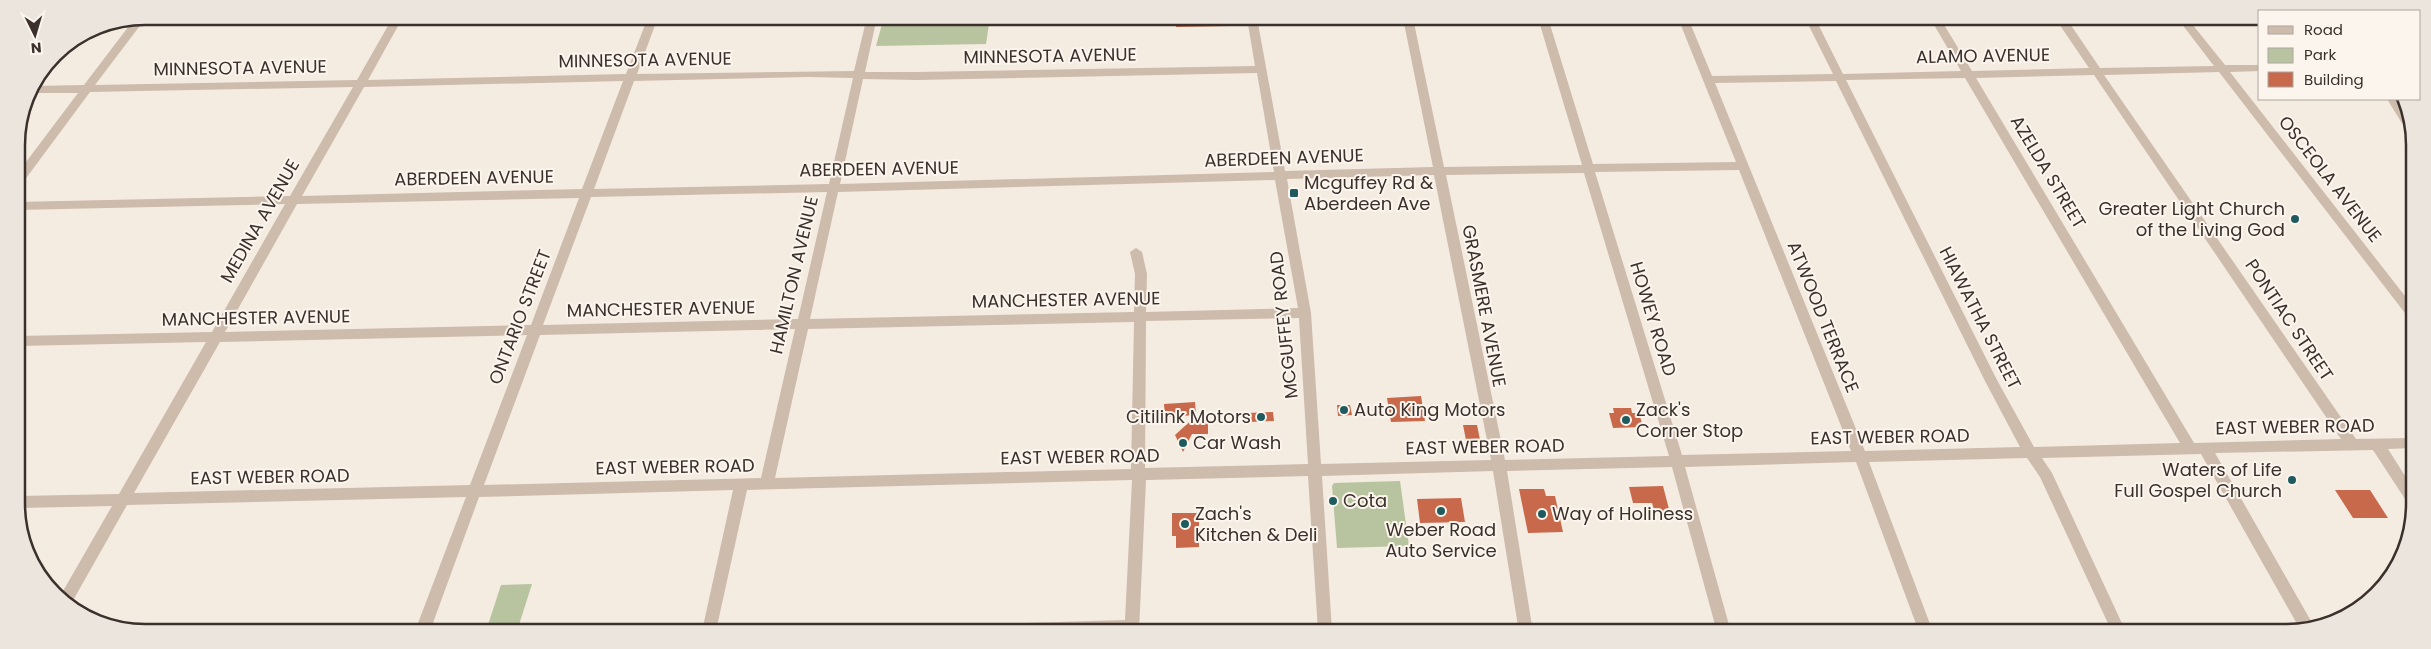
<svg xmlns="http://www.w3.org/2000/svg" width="2431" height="649" viewBox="0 0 2431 649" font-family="Poppins,sans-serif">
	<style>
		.green { fill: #b8c4a0 }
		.building { fill: #c8694b }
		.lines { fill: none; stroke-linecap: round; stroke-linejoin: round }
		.minor { fill: #cdbbac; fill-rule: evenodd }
		.poi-dot { fill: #1f5a5e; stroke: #fbf5ee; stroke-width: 2 }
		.labels { text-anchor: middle; stroke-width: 4; stroke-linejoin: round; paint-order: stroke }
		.street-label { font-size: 18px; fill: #3b302b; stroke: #fbf5ee }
		.poi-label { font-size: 18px; fill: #3b302b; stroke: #fbf5ee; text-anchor: start }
		.rim { fill: none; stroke: #3b302b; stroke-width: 2.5 }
	</style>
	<rect width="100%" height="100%" fill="#f4ebe1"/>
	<!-- green -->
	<g class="green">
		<path d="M884 17H990L986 44 876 46Z"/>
		<path d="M1400 481 1409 546 1337 548 1332 486 1334 483Z"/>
		<path d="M532 584 517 631H486L501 585Z"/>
	</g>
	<!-- building -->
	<g class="building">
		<path d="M1176 17 1228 18 1229 26 1176 27Z"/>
		<path d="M1421 396 1425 421 1391 422 1387 398Z"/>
		<path d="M1195 402 1196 415 1165 417 1164 404Z"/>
		<path d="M1337 405H1350L1352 415 1338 416Z"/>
		<path d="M1613 408H1631L1632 413H1639L1643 427 1613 428 1609 413H1614Z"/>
		<path d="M1273 412 1274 421 1249 422 1248 413Z"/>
		<path d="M1196 416V421H1208V434H1192L1183 452 1175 435Z"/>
		<path d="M1463 425H1477L1481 445H1467Z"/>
		<path d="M1663 486 1670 513H1655L1652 503H1633L1629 487Z"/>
		<path d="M1519 489H1544L1546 496H1555L1563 532 1528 533Z"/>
		<path d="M2335 490H2370L2388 518H2353Z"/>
		<path d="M1461 498 1465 522 1420 523 1417 499Z"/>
		<path d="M1172 513H1199V547L1176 548V536H1172Z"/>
	</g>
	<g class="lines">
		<!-- minor -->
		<g class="minor">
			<path d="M145 16V19L95 85 357 80 393 17H403L368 80 626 74 648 17H658L637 74 854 71 867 17H877L865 72H917L1255 66 1247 18H1257L1285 171 1433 167 1403 18H1413L1444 167 1582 165 1538 18H1548L1593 164 1736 162 1678 18H1688L1712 76 1833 74 1805 18H1815L1843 74 1961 71 1930 18H1940L1972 71 2089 68 2055 18H2066L2100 68 2214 66 2178 19H2188L2225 65H2260V71L2230 72 2412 305V319L2408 317 2219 72 2104 75 2356 439 2412 438V448L2388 449 2412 487V504L2407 502 2373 450 2215 453 2315 628 2301 631 2201 454 2042 458 2052 473 2126 632H2112L2040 477 2027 458 1869 462 1933 632H1919L1856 462 1685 467 1731 632H1717L1672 467 1507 471 1533 632H1519L1493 471 1322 476 1332 631H1318L1308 476 1146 480 1139 631H980L982 626 987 624 1125 620 1132 480 747 490 716 631H702L733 490 479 497 430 631H415L466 497 127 505 71 604 59 598 112 506 19 508V496L119 494 206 342 18 346V336L212 332 285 204 17 210V202L290 196 353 87 90 92 21 185 17 186V174L78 93H28L32 86 84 85 135 18ZM1257 73 1274 172 840 184 863 79 917 80ZM2094 75 2341 439 2194 443 1976 78ZM808 77 853 78 829 184 594 189 634 81ZM1965 78 2180 443 2034 447 1997 380 1846 80ZM623 81 582 189 302 196 364 87ZM1836 81 1986 383 2020 447 1865 451 1715 83ZM1739 170 1851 451 1682 455 1595 172ZM1584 173 1669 456 1505 460 1446 175ZM1434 175 1491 460 1321 464 1311 313 1287 179ZM1275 180 1298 308 1146 312 1147 274 1142 252 1136 248 1130 252 1135 274 1134 312 810 319 838 192ZM827 192 798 319 543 325 591 197ZM579 198 531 325 225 332 297 204ZM1299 318 1308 464 1145 468 1146 321ZM1134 322 1131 469 775 478 808 329ZM795 329 761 478 484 485 540 335ZM527 335 470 485 134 493 220 342Z"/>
			<path d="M2387 99H2397L2412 122V134L2408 133Z"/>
		</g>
	</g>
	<!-- markers -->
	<g class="poi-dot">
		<rect x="1289" y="188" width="10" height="10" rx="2.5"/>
		<circle cx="2295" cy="219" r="5"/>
		<circle cx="1344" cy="410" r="5"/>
		<circle cx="1261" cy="417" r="5"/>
		<circle cx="1626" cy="420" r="5"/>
		<circle cx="1183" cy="443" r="5"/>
		<circle cx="2292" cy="480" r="5"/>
		<circle cx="1333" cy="501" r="5"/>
		<circle cx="1441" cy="511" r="5"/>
		<circle cx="1542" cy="514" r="5"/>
		<circle cx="1185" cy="524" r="5"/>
	</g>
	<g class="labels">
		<!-- street labels -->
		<g class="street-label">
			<text transform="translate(1050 56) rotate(-1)" y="6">MINNESOTA AVENUE</text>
			<text transform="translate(1983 56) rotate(-1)" y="6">ALAMO AVENUE</text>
			<text transform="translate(645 60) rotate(-1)" y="6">MINNESOTA AVENUE</text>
			<text transform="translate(240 68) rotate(-1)" y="6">MINNESOTA AVENUE</text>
			<text transform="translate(1284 158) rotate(-2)" y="6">ABERDEEN AVENUE</text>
			<text transform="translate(879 169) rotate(-1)" y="6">ABERDEEN AVENUE</text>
			<text transform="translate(2048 172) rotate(59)" y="6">AZELDA STREET</text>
			<text transform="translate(474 178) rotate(-1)" y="6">ABERDEEN AVENUE</text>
			<text transform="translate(2330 179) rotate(52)" y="6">OSCEOLA AVENUE</text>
			<text transform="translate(260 221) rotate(-60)" y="6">MEDINA AVENUE</text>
			<text transform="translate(794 275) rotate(-77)" y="6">HAMILTON AVENUE</text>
			<text transform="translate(1066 300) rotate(-1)" y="6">MANCHESTER AVENUE</text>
			<text transform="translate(1484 306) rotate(79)" y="6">GRASMERE AVENUE</text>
			<text transform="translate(661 309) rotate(-1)" y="6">MANCHESTER AVENUE</text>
			<text transform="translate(520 317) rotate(-69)" y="6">ONTARIO STREET</text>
			<text transform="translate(1823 317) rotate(68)" y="6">ATWOOD TERRACE</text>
			<text transform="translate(256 318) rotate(-1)" y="6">MANCHESTER AVENUE</text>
			<text transform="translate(1980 318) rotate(63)" y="6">HIAWATHA STREET</text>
			<text transform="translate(1653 319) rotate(73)" y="6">HOWEY ROAD</text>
			<text transform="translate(2289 320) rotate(56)" y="6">PONTIAC STREET</text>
			<text transform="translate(1284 325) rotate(-96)" y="6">MCGUFFEY ROAD</text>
			<text transform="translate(2295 427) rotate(-1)" y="6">EAST WEBER ROAD</text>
			<text transform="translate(1890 437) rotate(-1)" y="6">EAST WEBER ROAD</text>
			<text transform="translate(1485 447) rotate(-1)" y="6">EAST WEBER ROAD</text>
			<text transform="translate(1080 457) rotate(-1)" y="6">EAST WEBER ROAD</text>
			<text transform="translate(675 467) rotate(-1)" y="6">EAST WEBER ROAD</text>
			<text transform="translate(270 477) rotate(-1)" y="6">EAST WEBER ROAD</text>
		</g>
		<!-- poi labels -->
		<g class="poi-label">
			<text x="1304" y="189">Mcguffey Rd &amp;<tspan x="1304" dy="21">Aberdeen Ave</tspan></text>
			<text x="2285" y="215" text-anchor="end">Greater Light Church<tspan x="2285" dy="21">of the Living God</tspan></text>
			<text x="1354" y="416">Auto King Motors</text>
			<text x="1636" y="416">Zack's<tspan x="1636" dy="21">Corner Stop</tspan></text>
			<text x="1251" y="423" text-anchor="end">Citilink Motors</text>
			<text x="1193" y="449">Car Wash</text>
			<text x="2282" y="476" text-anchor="end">Waters of Life<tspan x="2282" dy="21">Full Gospel Church</tspan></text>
			<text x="1343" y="507">Cota</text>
			<text x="1195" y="520">Zach's<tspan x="1195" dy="21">Kitchen &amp; Deli</tspan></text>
			<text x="1552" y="520">Way of Holiness</text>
			<text x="1441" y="536" text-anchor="middle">Weber Road<tspan x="1441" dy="21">Auto Service</tspan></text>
		</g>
	</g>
	<!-- crop -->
	<path d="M0 0H2431V649H0ZM145 25H2286A120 120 0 0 1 2406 145V504A120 120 0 0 1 2286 624H145A120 120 0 0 1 25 504V145A120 120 0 0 1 145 25Z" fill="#ece5de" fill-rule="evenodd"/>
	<path class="rim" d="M145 25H2286A120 120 0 0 1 2406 145V504A120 120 0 0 1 2286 624H145A120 120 0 0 1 25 504V145A120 120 0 0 1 145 25Z"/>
	<!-- legend -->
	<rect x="2258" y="10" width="162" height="90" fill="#fbf5ee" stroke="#aea6a0"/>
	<rect x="2268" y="26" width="25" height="8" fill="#cdbbac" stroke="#aea6a0"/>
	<text x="2304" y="35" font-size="15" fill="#3b302b">Road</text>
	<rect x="2268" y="48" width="25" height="15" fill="#b8c4a0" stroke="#aea6a0"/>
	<text x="2304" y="60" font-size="15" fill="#3b302b">Park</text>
	<rect x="2268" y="72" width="25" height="15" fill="#c8694b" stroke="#aea6a0"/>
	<text x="2304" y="85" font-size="15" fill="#3b302b">Building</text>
	<!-- north arrow -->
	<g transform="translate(35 35) rotate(175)" stroke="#fbf5ee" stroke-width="4" paint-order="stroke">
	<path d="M0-4L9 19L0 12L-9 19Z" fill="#3b302b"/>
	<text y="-8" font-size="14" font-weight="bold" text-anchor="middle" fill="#3b302b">N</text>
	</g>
</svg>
